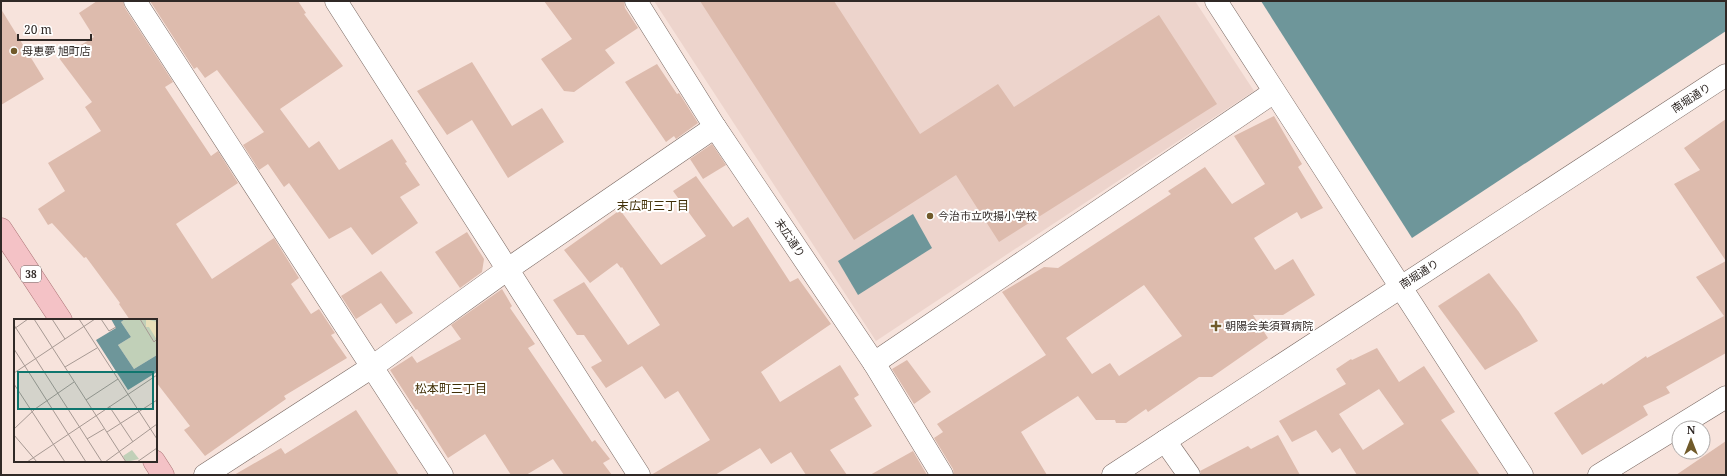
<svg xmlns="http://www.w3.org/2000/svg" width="1727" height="476" viewBox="0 0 1727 476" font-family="'Noto Serif','Noto Sans JP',serif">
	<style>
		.education { fill: #edd4cc }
		.water { fill: #6e969a }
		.building { fill: #ddbbad; fill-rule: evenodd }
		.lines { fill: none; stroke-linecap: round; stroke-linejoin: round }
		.minor-casing { stroke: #7b6a64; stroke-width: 23 }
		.major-casing { stroke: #ab7275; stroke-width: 23 }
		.minor { stroke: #fff; stroke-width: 22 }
		.major { stroke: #f4c2c6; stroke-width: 22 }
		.poi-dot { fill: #705a2a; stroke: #fff; stroke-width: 1.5 }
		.labels { text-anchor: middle; stroke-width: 4; stroke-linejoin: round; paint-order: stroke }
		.shield { fill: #fff; stroke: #6e6967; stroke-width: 1 }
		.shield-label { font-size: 10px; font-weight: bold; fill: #302926 }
		.poi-label { font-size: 11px; fill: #302926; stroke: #fff; text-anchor: start }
		.street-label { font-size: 11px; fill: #302926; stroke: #fff }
		.neighbourhood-label { font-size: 12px; fill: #402f06; stroke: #fff }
		.inset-road { fill: none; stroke: #a79993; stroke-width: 1 }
		.view { fill: #0f766e; fill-opacity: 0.15; stroke: #0f766e; stroke-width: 2 }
		.inset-edge { fill: none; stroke: #302926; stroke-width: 2 }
	</style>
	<rect width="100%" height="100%" fill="#f7e3dc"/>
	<!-- education -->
	<path class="education" d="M654 1H1195L1254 91 876 341Z"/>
	<!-- water -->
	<g class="water">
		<path d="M1261 1H1726V31L1412 238Z"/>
		<path d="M913 214 932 248 858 295 838 261Z"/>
	</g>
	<!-- building -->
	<g class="building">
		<path d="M97 1H123L125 8 173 82 165 87 211 156 218 151 238 183 176 224 212 279 274 238 299 278 291 284 311 314 319 309 335 333 331 335 347 358 284 396 286 399 205 456 184 430 190 426 156 382V320H130L119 304 120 303 86 257 84 258 52 223 48 225 38 209 65 191 48 163 101 131 85 107 92 102 59 58 94 37 79 13Z"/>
		<path d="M150 1H298L306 13 304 14 343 66 280 109 309 148 319 141 339 170 392 139 407 162 405 163 420 185 400 197 418 223 372 255 351 227 329 239 289 183 284 187 268 164 259 170 243 145 264 132 217 70 205 78 197 67 194 69Z"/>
		<path d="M544 1H624L625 8 638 28 605 50 615 63 574 92 564 91 541 59 572 39Z"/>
		<path d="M700 1H834L920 134 998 84 1014 107 1159 15 1217 104 999 242 956 175 854 240Z"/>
		<path d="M1 9 44 79 1 105Z"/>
		<path d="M472 62 512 126 542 108 564 142 508 178 472 120 447 135 417 91Z"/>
		<path d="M657 64 677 94 679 93 698 123 676 139 674 136 666 142 625 82Z"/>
		<path d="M1274 116 1302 164 1298 167 1323 208 1301 219 1297 212 1254 238 1275 270 1293 259 1315 295 1283 315H1253L1268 338 1212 377H1199L1148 412 1146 409 1126 423H1116L1115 420H1096L1078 396 1021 432 1047 475H954L953 469 934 438 943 432 937 424 1046 355 1002 292 1044 267 1058 268 1171 194 1168 191 1205 167 1232 204 1265 184 1234 136ZM1144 285 1182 336 1119 376 1110 363 1092 374 1066 338Z"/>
		<path d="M1726 119V353L1666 387 1670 393 1643 406 1648 415 1582 455 1554 413 1602 383 1603 385 1646 356 1647 358 1724 316 1696 277 1726 261 1674 184 1700 170 1684 148Z"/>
		<path d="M712 144 726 165 703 179 690 159Z"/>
		<path d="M696 176 733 227 748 217 790 282 798 278 831 324 761 372 780 402 840 365 859 395 854 398 872 426 830 450 847 475H806L791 452 771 464 760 448 715 475H651L710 440 678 391 665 399 642 366 606 388 591 367 602 361 584 335H577L553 300 584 282 628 345 660 325 622 267 621 268 617 263 590 283 564 250 620 210 661 265 706 236 673 191Z"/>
		<path d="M467 232 484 259 482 272 460 288 435 252Z"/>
		<path d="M381 271 413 313 396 324 381 303 356 319 341 296Z"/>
		<path d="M1489 273 1519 312 1538 341 1485 370 1438 306Z"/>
		<path d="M502 289 512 306 510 308 535 344 528 348 592 442 595 440 610 459 603 463 612 475H564L553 459 526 475H511L485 434 448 458 417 409 416 410 390 370 412 356 417 363 461 339 451 325Z"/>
		<path d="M1377 348 1399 382 1424 366 1455 412 1441 420 1480 475H1357L1340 448 1332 453 1316 430 1292 442 1279 421 1346 384 1336 369 1351 359 1352 360ZM1379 389 1404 424 1363 450 1339 414Z"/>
		<path d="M907 360 931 392 914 404 892 369Z"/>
		<path d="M356 410 399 475H234L281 448 285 454Z"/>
		<path d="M1278 435 1300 475H1201L1200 471 1248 446 1251 449Z"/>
		<path d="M1726 441V475H1676Z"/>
		<path d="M913 451 927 475H870Z"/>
	</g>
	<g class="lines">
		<!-- minor casing -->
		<g class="minor-casing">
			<g id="minor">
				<path d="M135 1 442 475"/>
				<path d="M336 1 639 475"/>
				<path d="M636 1 715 127 874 363 942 475"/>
				<path d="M1216 1 1522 475"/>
				<path d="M874 363 1274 92"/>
				<path d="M1165 441 1189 475"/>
				<path d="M205 475 372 367 508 269 715 127"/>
				<path d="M1113 475 1726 75"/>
				<path d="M1599 475 1726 397"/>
			</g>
		</g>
		<!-- major casing -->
		<g class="major-casing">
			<g id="major">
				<path d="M1 229 61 320"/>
				<path d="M154 461 163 475"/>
			</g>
		</g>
		<!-- minor -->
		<use href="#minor" class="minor"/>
		<!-- major -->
		<use href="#major" class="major"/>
	</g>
	<!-- markers -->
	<g class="poi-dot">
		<circle cx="14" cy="51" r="4"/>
		<circle cx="930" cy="216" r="4"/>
		<path d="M1214 320h4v4h4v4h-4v4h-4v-4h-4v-4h4z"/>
	</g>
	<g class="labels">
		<!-- shield labels -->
		<rect class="shield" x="21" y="266" width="20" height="16" rx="3"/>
		<g class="shield-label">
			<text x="31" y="278">38</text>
		</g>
		<!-- poi labels -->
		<g class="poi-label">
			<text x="22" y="55">母恵夢 旭町店</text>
			<text x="938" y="220">今治市立吹揚小学校</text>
			<text x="1225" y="330">朝陽会美須賀病院</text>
		</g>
		<!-- street labels -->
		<g class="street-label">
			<text transform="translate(1691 98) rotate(-33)" y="4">南堀通り</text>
			<text transform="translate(790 238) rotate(56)" y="4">末広通り</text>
			<text transform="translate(1419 274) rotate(-33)" y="4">南堀通り</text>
		</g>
		<!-- neighbourhood labels -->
		<g class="neighbourhood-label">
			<text x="653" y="210">末広町三丁目</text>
			<text x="451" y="393">松本町三丁目</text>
		</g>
	</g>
	<!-- overview -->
	<g transform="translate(14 319)">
		<rect width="143" height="143" fill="#f7e3dc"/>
		<path d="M111 0H143V36L120 50 104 26 117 18 107 3ZM118 131 125 140 112 143 109 137Z" fill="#c1d0b8"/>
		<path d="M132 0 143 3V21L135 8H132Z" fill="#e8dfb9"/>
		<path d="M97 0H111L107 3 117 18 104 26 120 50 143 36V53L114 71 82 21 102 9Z" fill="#6e969a"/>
		<path class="inset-road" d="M20 0 112 143M38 0 51 20M65 0 143 120M87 0 95 12 102 8M126 0 140 23 142 21M0 6 88 143M0 10 14 0M0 30 72 143M51 48 83 29M0 54 81 0M0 65 51 143M72 81 104 60M95 87 119 123M0 110 21 90 60 63M93 113 143 81M0 116 23 143M73 120 90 110M13 143 143 56M91 143 143 105M123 143 143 129"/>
		<path class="view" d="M4 53H139V90H4Z"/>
		<rect width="143" height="143" class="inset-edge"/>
	</g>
	<!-- border -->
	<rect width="1727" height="476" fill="none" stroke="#302926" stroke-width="4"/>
	<!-- north arrow -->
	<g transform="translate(1691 440)"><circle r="19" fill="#ffffff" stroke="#aca9a8"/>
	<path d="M0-3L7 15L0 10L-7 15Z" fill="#705a2a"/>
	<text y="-6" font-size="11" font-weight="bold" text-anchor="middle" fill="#302926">N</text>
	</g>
	<!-- scale -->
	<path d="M18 34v6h73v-6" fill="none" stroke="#302926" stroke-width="2"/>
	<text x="24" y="34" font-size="12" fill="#302926" stroke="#ffffff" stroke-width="3" paint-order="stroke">20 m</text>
</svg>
